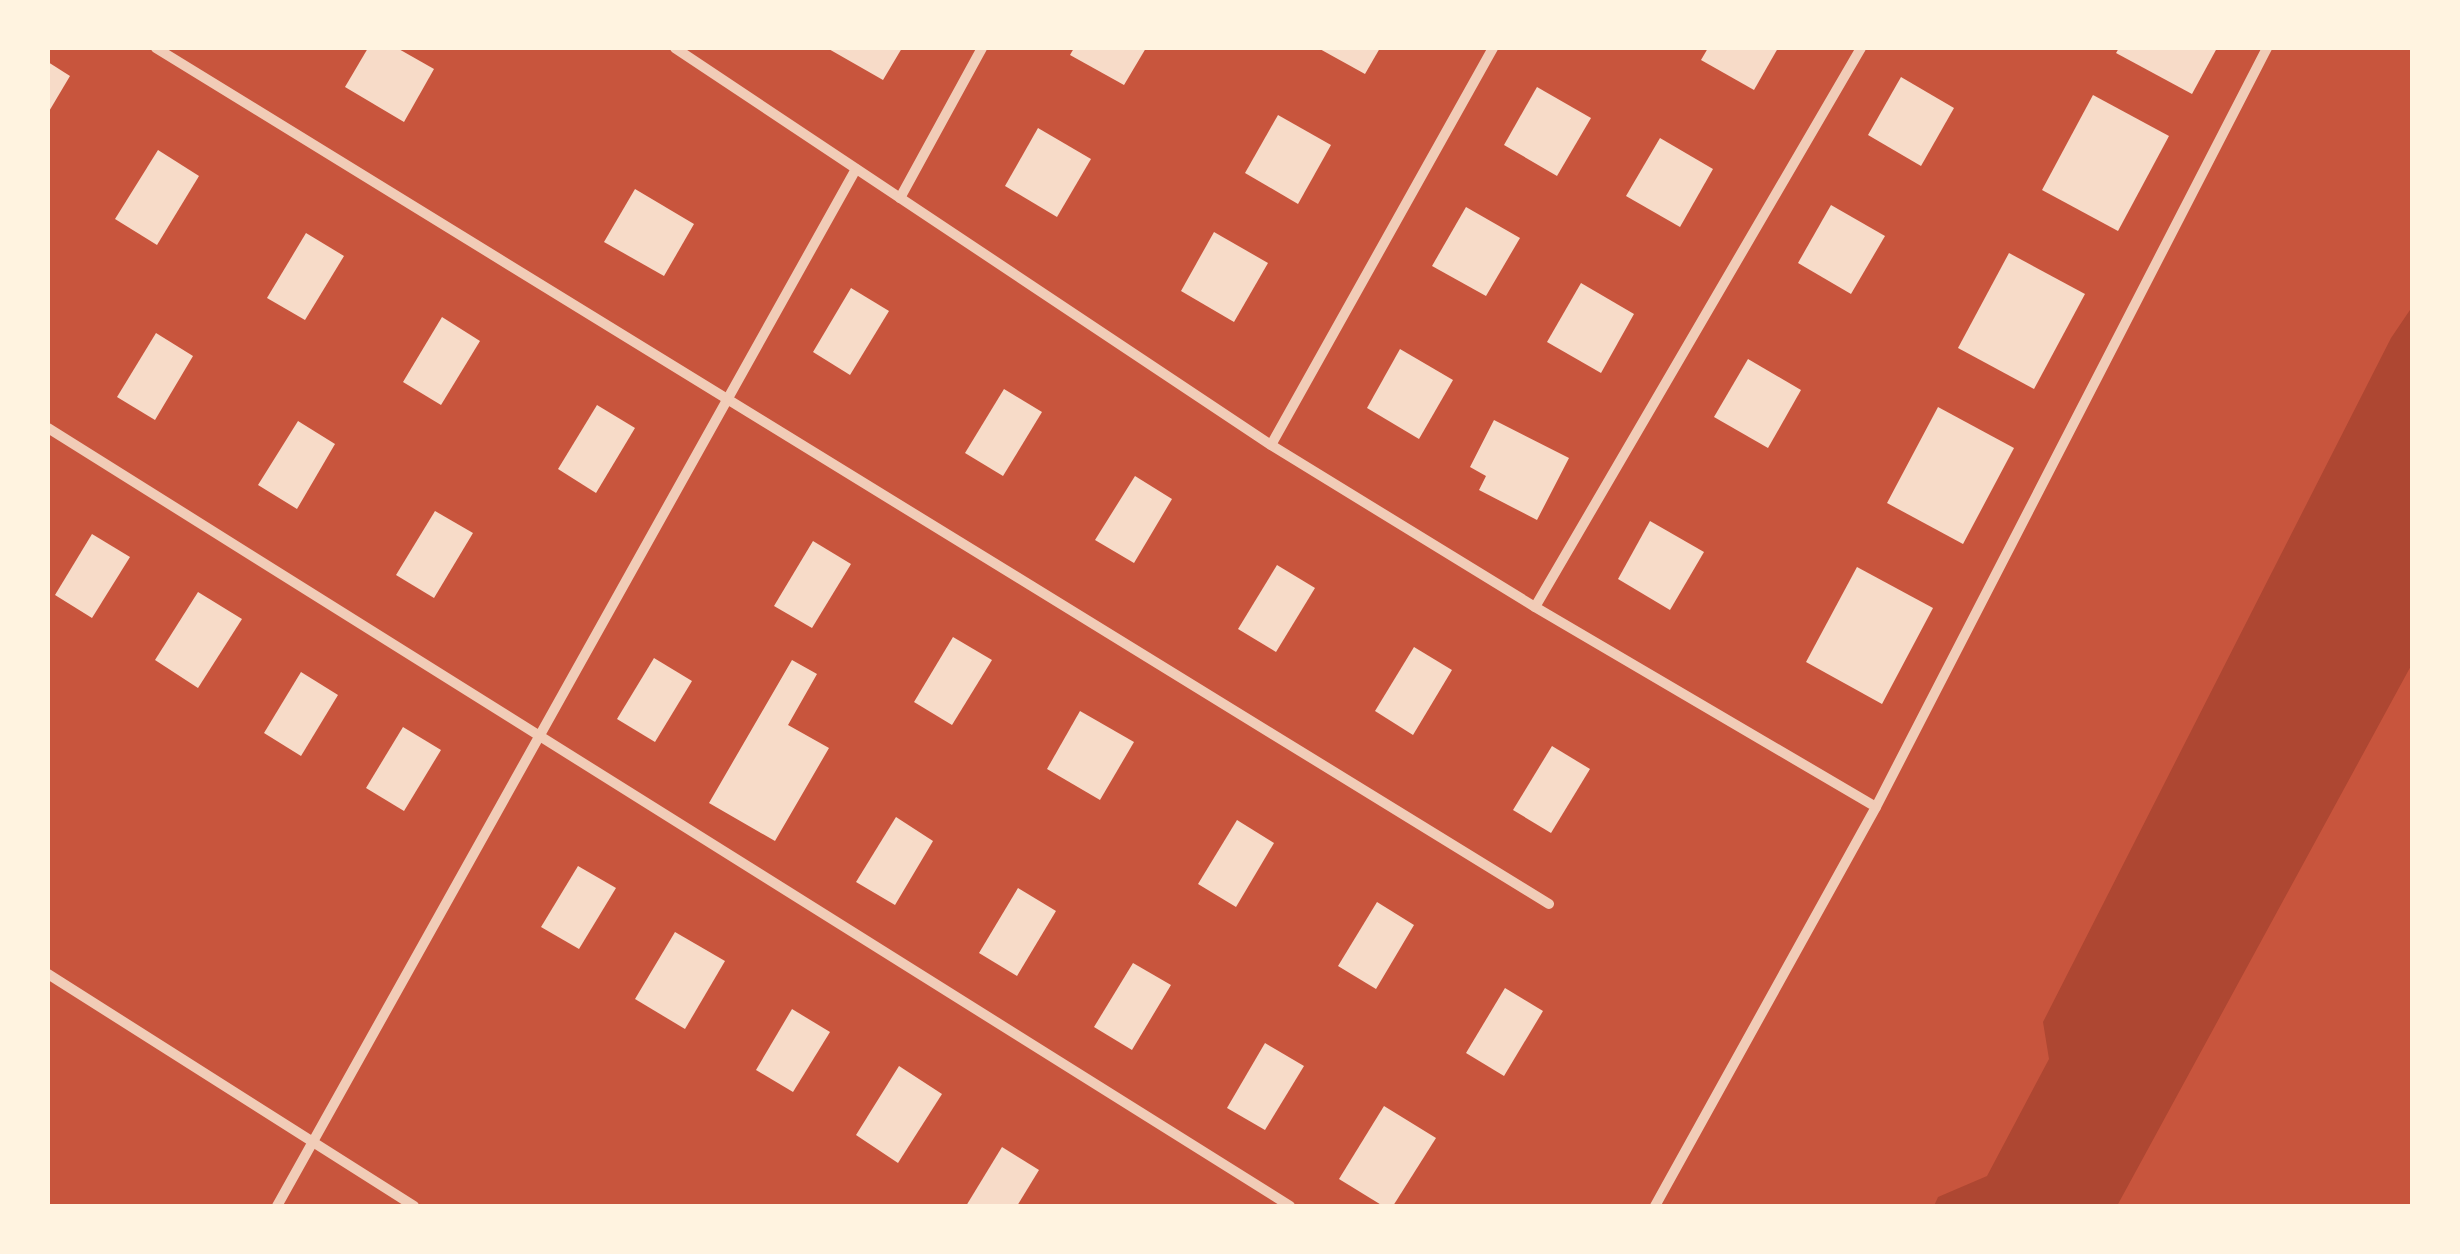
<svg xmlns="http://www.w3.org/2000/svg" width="2460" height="1254" viewBox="0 0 2460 1254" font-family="Roboto,sans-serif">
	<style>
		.green { fill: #ae4732 }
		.building { fill: #f7dbc8 }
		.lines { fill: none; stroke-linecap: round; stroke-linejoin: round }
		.minor { stroke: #f1ccb7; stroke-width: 10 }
	</style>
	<rect width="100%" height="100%" fill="#c8553d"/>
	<!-- green -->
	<path class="green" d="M2412 307V664L2117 1206H1934L1938 1197 1987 1176 2049 1059 2043 1022 2391 338Z"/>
	<!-- building -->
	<g class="building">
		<path d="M368 48H397L434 69 404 122 345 87Z"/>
		<path d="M827 48H902L883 80Z"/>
		<path d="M1074 48H1146L1124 85 1070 55Z"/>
		<path d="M1318 48H1380L1365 74Z"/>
		<path d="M1708 48H1778L1754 90 1701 60Z"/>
		<path d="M2119 48H2217L2192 94 2116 53Z"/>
		<path d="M48 62 70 76 48 113Z"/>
		<path d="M1901 77 1954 108 1921 166 1868 135Z"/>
		<path d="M1537 87 1591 118 1557 176 1504 145Z"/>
		<path d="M2093 95 2169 136 2118 231 2042 190Z"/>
		<path d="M1278 115 1331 145 1298 204 1245 173Z"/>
		<path d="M1038 128 1091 159 1057 217 1005 186Z"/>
		<path d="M1660 138 1713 169 1680 227 1626 196Z"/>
		<path d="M158 150 199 176 157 245 115 219Z"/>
		<path d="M635 189 694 224 664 276 604 242Z"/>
		<path d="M1831 205 1885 236 1851 294 1798 263Z"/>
		<path d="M1466 207 1520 238 1486 296 1432 266Z"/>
		<path d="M1214 232 1268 263 1234 322 1181 291Z"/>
		<path d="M306 233 344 256 305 320 267 298Z"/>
		<path d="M2009 253 2085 294 2034 389 1958 348Z"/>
		<path d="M1581 283 1634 314 1601 373 1547 342Z"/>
		<path d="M851 288 889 311 850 375 813 352Z"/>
		<path d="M442 317 480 341 441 405 403 382Z"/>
		<path d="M156 333 193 356 155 420 117 397Z"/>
		<path d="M1400 349 1453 380 1419 439 1367 408Z"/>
		<path d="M1748 359 1801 390 1768 448 1714 417Z"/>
		<path d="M1004 389 1042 412 1003 476 965 453Z"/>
		<path d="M597 405 635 428 596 493 558 469Z"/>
		<path d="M1938 407 2014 448 1963 544 1887 503Z"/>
		<path d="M1494 420 1569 458 1537 520 1479 490 1486 476 1470 467Z"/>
		<path d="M298 421 335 444 297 509 258 485Z"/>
		<path d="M1135 476 1172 499 1134 563 1095 540Z"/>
		<path d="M435 511 473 533 434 598 396 575Z"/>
		<path d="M1650 521 1704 552 1670 610 1618 579Z"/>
		<path d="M92 534 130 557 92 618 55 595Z"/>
		<path d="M813 541 851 564 812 628 774 606Z"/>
		<path d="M1277 565 1315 588 1276 652 1238 629Z"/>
		<path d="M1857 567 1933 608 1882 704 1806 662Z"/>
		<path d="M198 592 242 619 198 688 155 660Z"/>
		<path d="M953 637 992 660 952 725 914 702Z"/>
		<path d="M1414 647 1452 670 1413 735 1375 711Z"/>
		<path d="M654 658 692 681 655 742 617 719Z"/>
		<path d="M792 660 817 674 788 725 829 748 775 841 709 803Z"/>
		<path d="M301 672 338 695 301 756 264 733Z"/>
		<path d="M1080 711 1134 742 1100 800 1047 769Z"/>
		<path d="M403 727 441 750 404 811 366 788Z"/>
		<path d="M1552 746 1590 769 1551 833 1513 810Z"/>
		<path d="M896 817 933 841 895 905 856 882Z"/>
		<path d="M1237 820 1274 843 1236 907 1198 884Z"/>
		<path d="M578 866 616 888 579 949 541 927Z"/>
		<path d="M1018 888 1056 911 1017 976 979 953Z"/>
		<path d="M1377 902 1414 925 1376 989 1338 966Z"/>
		<path d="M675 932 725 961 685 1029 635 999Z"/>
		<path d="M1133 963 1171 985 1132 1050 1094 1027Z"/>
		<path d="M1505 988 1543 1011 1504 1076 1466 1053Z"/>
		<path d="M792 1009 830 1032 793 1092 756 1070Z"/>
		<path d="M1265 1043 1304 1066 1265 1130 1227 1108Z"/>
		<path d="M899 1066 942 1094 898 1163 856 1135Z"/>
		<path d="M1384 1106 1436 1138 1393 1206H1383L1339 1179Z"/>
		<path d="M1002 1147 1039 1170 1017 1206H966Z"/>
	</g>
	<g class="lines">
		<!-- minor -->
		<g class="minor">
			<path d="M156 48 1549 904"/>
			<path d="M675 48 1271 445 1535 607 1876 807 1655 1206"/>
			<path d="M900 198 982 48"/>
			<path d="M48 428 1290 1206"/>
			<path d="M1271 445 1493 48"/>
			<path d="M1535 607 1861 48"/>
			<path d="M1876 807 2267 48"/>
			<path d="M48 974 414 1206"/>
			<path d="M277 1206 856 169"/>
		</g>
	</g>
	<!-- border -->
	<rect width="2460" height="1254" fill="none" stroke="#fff3e0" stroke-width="100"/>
</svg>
